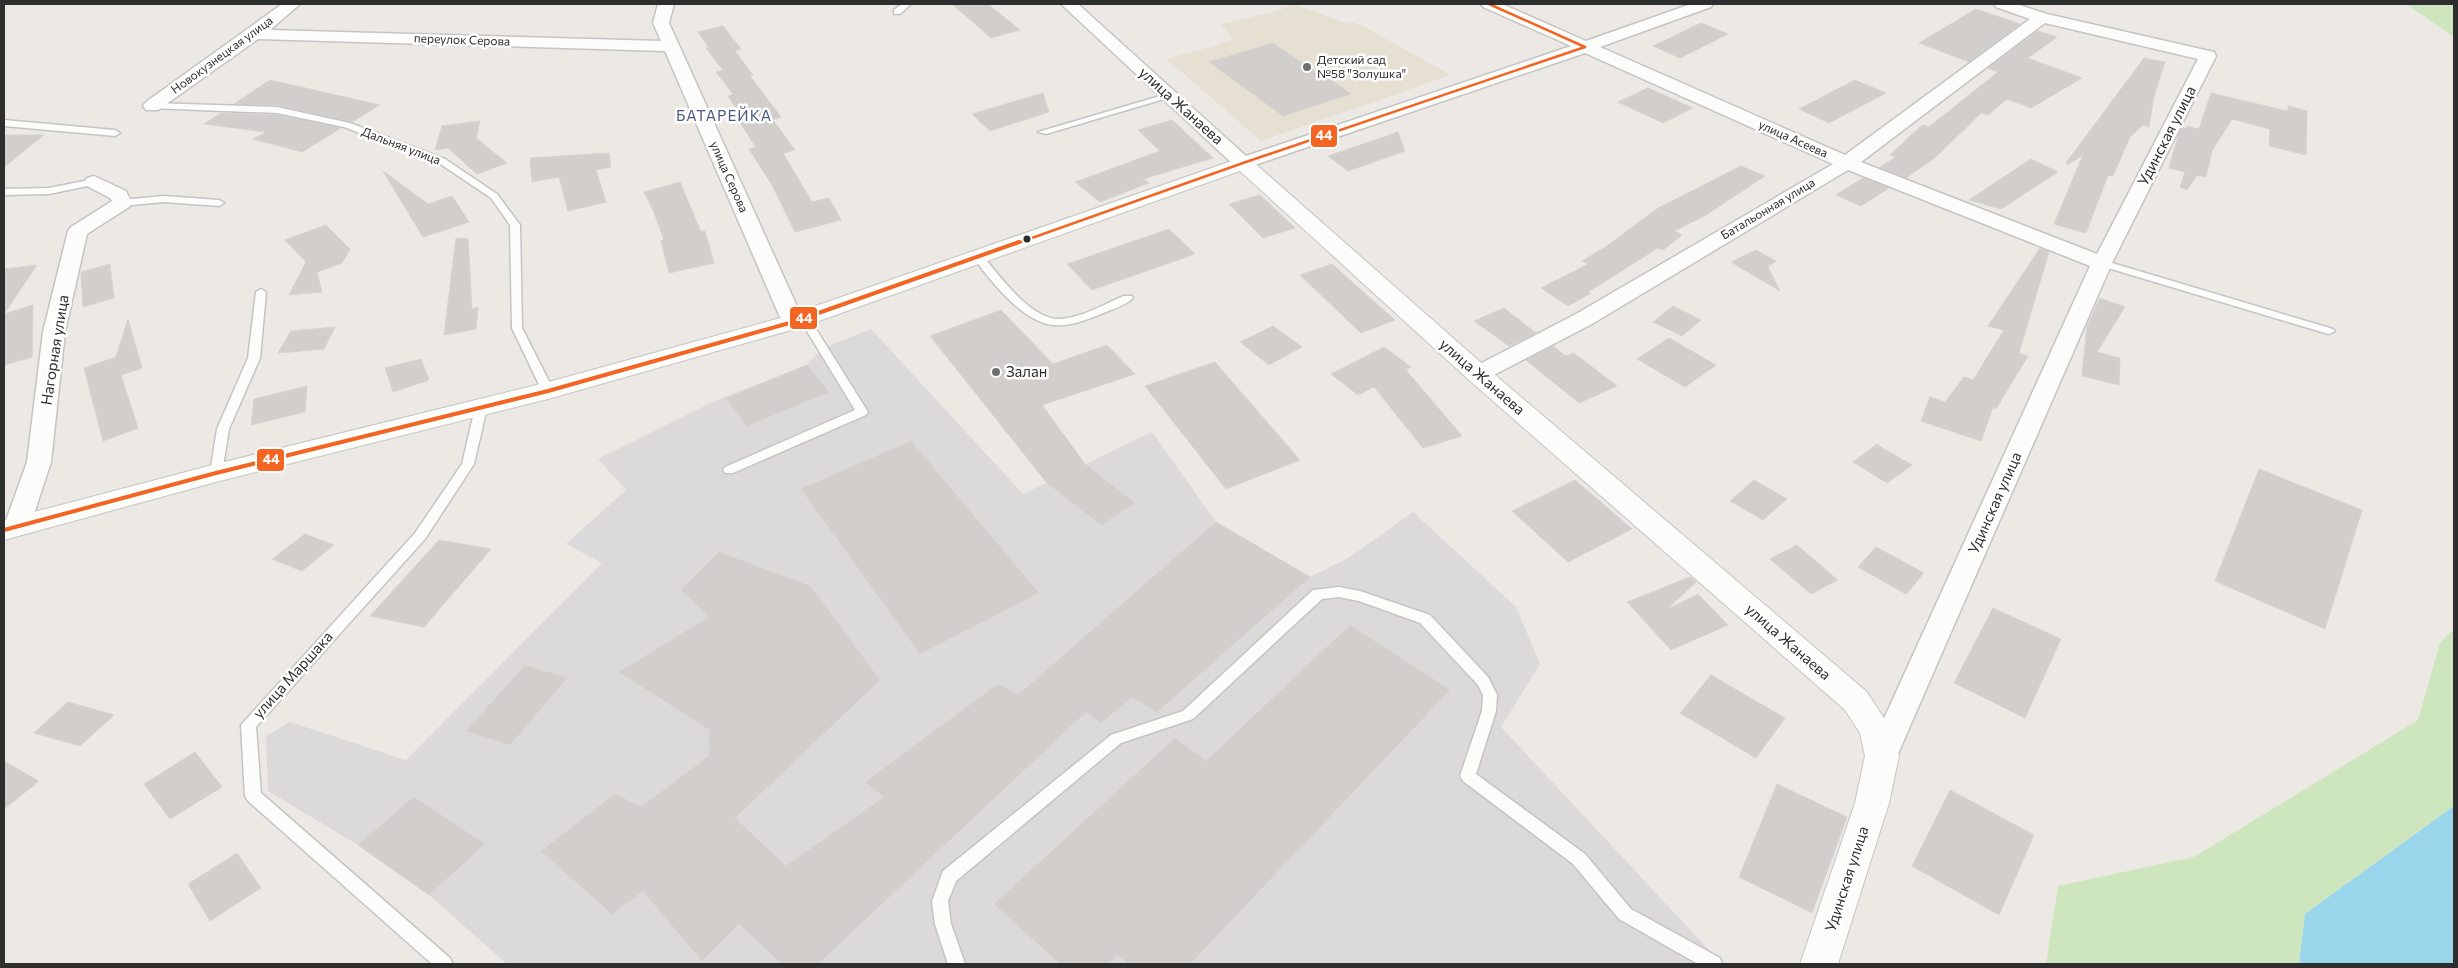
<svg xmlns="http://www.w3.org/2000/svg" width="2458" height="968" viewBox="0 0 2458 968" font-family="Commissioner,sans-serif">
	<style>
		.industrial { fill: #dcd9db }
		.education { fill: #e6e0d3 }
		.green { fill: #cee6be }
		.water { fill: #99d6ec }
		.building { fill: #d1cecb; stroke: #d7d4d0 }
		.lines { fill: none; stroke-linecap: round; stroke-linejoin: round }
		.lane-casing { stroke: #c5c4c5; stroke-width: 3 }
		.street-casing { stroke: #c5c4c5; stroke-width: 3 }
		.secondary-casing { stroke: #c5c4c5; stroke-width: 2 }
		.lane { fill: #fcfcfb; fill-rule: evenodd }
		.street { fill: #fcfcfb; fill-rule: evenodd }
		.secondary { fill: #fcfcfb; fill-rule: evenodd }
		.bus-1-far1-casing { stroke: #fff; stroke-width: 5 }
		.bus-1-casing { stroke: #fff; stroke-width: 8 }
		.bus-1-far1 { stroke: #f26522; stroke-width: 2.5 }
		.bus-1 { stroke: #f26522; stroke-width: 4 }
		.poi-dot { fill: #706f6e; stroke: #fff; stroke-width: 2 }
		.bus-dot { fill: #2e2e2e; stroke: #fff; stroke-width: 2 }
		.labels { text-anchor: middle; stroke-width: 5; stroke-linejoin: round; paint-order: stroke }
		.far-street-label { font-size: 12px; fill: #2e2e2e; stroke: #fff }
		.far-poi-label { font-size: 12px; fill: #2e2e2e; stroke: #fff; text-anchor: start }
		.street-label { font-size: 15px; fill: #2e2e2e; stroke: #fff }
		.far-quarter-label { font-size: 15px; letter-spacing: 1px; fill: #4d5680; stroke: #fff }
		.poi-label { font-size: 15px; fill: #2e2e2e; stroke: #fff; text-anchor: start }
		.line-badge { stroke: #fff; stroke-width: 2 }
		.badge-label { font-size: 14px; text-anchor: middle; font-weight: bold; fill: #fff }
	</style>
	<rect width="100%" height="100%" fill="#ece8e4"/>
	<!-- industrial -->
	<path class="industrial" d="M871 329 1023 494 1152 432 1216 522 1310 577 1350 557 1413 512 1516 607 1540 664 1501 727 1722 964H507L429 895 358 845 268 791 266 736 290 722 406 760 602 563 566 544 626 490 598 459 717 400 807 365 823 348Z"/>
	<!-- education -->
	<path class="education" d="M1294 4 1348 24 1352 22 1361 25 1451 75 1261 141 1167 59 1234 40 1221 24 1277 11Z"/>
	<!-- green -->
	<g class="green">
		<path d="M2406 4H2454V37Z"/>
		<path d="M2454 629V806L2305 914 2299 964H2046L2058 886 2194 857 2418 720 2440 643Z"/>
	</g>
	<!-- water -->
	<path class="water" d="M2454 806V964H2299L2305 914Z"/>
	<!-- building -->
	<g class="building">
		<path d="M952 4H988L1020 30 991 38Z"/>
		<path d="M1976 9 2020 24 1969 62 1919 43Z"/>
		<path d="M1701 23 1728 34 1680 58 1653 46Z"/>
		<path d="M723 26 741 49 735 51 753 75 750 76 781 117 773 120 795 150 783 153 812 202 829 198 841 220 795 232 772 185 749 149 756 147 736 117 741 116 728 96 733 94 716 72 723 70 706 48H709L698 32Z"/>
		<path d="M2038 31 2057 37 2028 58 2082 78 2031 108 2007 99 1988 115 1981 113 1936 157 1906 178 1880 167 1896 157 1890 155 1922 125 1929 127 1998 72 1988 68Z"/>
		<path d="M1273 43 1323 77 1326 76 1351 94 1283 116 1209 62Z"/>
		<path d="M2144 58 2165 62 2154 96 2149 127 2143 125 2130 137 2113 176 2108 175 2086 233 2054 224 2083 155 2067 165 2066 163Z"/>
		<path d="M270 80 380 105 352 122 277 105 234 104Z"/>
		<path d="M1855 80 1886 93 1829 123 1799 109Z"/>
		<path d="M1648 88 1693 108 1663 123 1618 102Z"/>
		<path d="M1043 93 1049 112 990 131 972 114Z"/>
		<path d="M2211 93 2287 111 2289 106 2307 111 2306 155 2269 146 2270 129 2232 119 2212 151 2206 177 2197 175 2187 190 2180 187 2185 172 2169 168 2178 136 2182 127 2186 129 2187 126 2199 129Z"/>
		<path d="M221 113 277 115 341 128 302 152 253 139 266 132 204 124Z"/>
		<path d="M1172 120 1213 158 1143 179 1149 183 1100 202 1075 182 1160 151 1138 130Z"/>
		<path d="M480 121 476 138 507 163 477 174 448 148 435 150 442 126Z"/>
		<path d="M1398 132 1405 151 1348 171 1328 156Z"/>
		<path d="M4 135H44L4 167Z"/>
		<path d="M609 153 611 167 596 170 606 202 568 211 559 177 532 182 530 158Z"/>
		<path d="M2031 159 2058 172 2001 209 1969 200Z"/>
		<path d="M1741 166 1765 176 1706 215 1674 231 1682 235 1663 250 1658 248 1588 292 1591 293 1568 306 1541 288 1588 264 1582 261 1607 246 1658 208Z"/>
		<path d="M383 171 428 204 452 196 469 222 423 237Z"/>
		<path d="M1863 178 1889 188 1861 206 1836 195Z"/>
		<path d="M680 182 701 232 705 231 714 263 669 273 661 241 664 240 654 212 644 192Z"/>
		<path d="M1260 195 1295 228 1263 238 1229 204Z"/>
		<path d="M326 225 350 249 342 263 317 272 322 292 289 295 306 262 285 240Z"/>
		<path d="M1169 229 1195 254 1092 290 1067 264Z"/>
		<path d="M456 238 468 239 472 309 478 307 476 329 444 335Z"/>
		<path d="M2040 248 2049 252 2019 353 2028 356 1996 409 1993 407 1981 441 1921 421 1930 397 1945 402 1964 377 1973 380 2004 330 1988 326Z"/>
		<path d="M1756 250 1776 261 1768 267 1780 291 1731 262Z"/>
		<path d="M110 264 114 298 83 307 81 272Z"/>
		<path d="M1332 264 1395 320 1361 333 1300 275Z"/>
		<path d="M37 265 4 314 33 305 32 357 4 365V269Z"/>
		<path d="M2100 298 2125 307 2097 352 2120 358 2119 385 2082 376 2087 326Z"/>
		<path d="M1673 306 1701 320 1682 336 1653 322Z"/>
		<path d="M1504 308 1536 333 1509 346 1474 321Z"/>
		<path d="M1001 310 1053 364 1107 345 1135 374 1042 405 1085 464 1135 503 1101 525 1047 483 930 336Z"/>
		<path d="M128 319 142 368 121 375 138 428 103 441 84 368 116 357Z"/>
		<path d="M1273 326 1302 347 1269 365 1240 342Z"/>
		<path d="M335 327 324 349 278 353 291 331Z"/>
		<path d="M1669 338 1716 365 1685 387 1637 359Z"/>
		<path d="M1553 346 1566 356 1574 353 1617 386 1579 403 1526 360Z"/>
		<path d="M1384 347 1411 367 1406 370 1462 436 1423 448 1374 387 1358 395 1331 374Z"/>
		<path d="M421 359 429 380 393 392 385 368Z"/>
		<path d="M1215 362 1300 460 1226 489 1145 386Z"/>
		<path d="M807 365 829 392 747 426 726 398Z"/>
		<path d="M307 386 305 412 251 425 254 399Z"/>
		<path d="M911 441 1039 593 920 654 801 489Z"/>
		<path d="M1877 444 1884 449 1912 465 1887 483 1853 462Z"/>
		<path d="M2259 469 2362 510 2325 629 2215 581Z"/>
		<path d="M1575 480 1632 529 1568 562 1512 511Z"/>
		<path d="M1754 480 1787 499 1763 520 1730 501Z"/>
		<path d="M1216 522 1310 577 1157 712 1132 697 1101 723 1086 712 818 964H782L739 924 702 961 643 891 612 914 541 851 615 794 641 807 709 756 710 730 619 672 709 617 681 590 719 552 810 586 880 680 735 818 786 866 884 797 865 782 998 684 1018 695Z"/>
		<path d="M305 534 334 545 302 571 272 559Z"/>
		<path d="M439 540 491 549 424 627 370 616Z"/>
		<path d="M1797 545 1838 580 1811 594 1770 559Z"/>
		<path d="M1876 547 1924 573 1906 594 1858 567Z"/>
		<path d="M1690 577 1696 582 1666 610 1698 594 1728 625 1671 650 1627 602Z"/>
		<path d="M1993 608 2061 639 2025 718 1954 683Z"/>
		<path d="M1350 625 1450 690 1190 964H1129L1118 955 1108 964H1060L994 904 1175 738 1206 761Z"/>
		<path d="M525 665 567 678 510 745 466 731Z"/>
		<path d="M1711 675 1785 718 1756 758 1680 713Z"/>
		<path d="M68 702 114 715 80 746 34 733Z"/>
		<path d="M195 752 222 787 170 819 144 784Z"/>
		<path d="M4 761 39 781 4 809Z"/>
		<path d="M1777 784 1847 817 1812 913 1739 877Z"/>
		<path d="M1950 790 2034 835 1999 915 1912 866Z"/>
		<path d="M414 797 485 844 429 895 358 845Z"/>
		<path d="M237 853 261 888 210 921 188 884Z"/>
	</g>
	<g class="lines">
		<!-- lane casing -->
		<g class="lane-casing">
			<g id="lane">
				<path d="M902 4H911L900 14H894V10Z"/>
				<path d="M1167 94 1174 96 1046 134 1038 132Z"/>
				<path d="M152 103 277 107 350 123 445 159 497 194 520 225 522 328 554 391 552 394 548 395 542 391 512 328 510 225 491 198 439 163 344 127 277 113 149 108 148 106Z"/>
				<path d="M4 120 115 130 120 133 115 136 4 126Z"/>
				<path d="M94 179 97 180V184L49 194 4 195V189L49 188Z"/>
				<path d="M164 196 219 200 224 203 219 206 164 202 122 206 117 203 122 200Z"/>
				<path d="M978 254 982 255C999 275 1031 320 1059 319 1082 318 1104 304 1124 296H1132L1133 298C1126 306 1109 310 1099 315 1085 320 1069 327 1054 325 1023 323 990 280 973 257Z"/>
				<path d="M2102 260 2333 329 2335 331 2329 334 2325 333 2098 265 2097 263Z"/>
				<path d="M261 289 266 292 260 358 229 429 222 473 216 477 210 473 217 429 248 358 256 292Z"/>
				<path d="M804 315 809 318 868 412 866 415 733 473H725L723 470 725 467 855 410 799 318Z"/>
				<path d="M481 404 487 408 474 464 425 539 256 727 261 793 450 958 453 964H432L248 801 245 796 241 725 415 533 462 464 475 408Z"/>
				<path d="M1339 587 1360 591 1430 615 1488 677 1497 695 1496 711 1476 774 1585 854 1631 909 1720 958 1722 964H1698L1619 919 1573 864 1463 781 1460 776 1482 711 1483 695 1478 685 1420 623 1359 601 1339 597 1322 599 1193 719 1121 743 956 881 948 901 951 924 965 964H948L935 924 932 901 943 871 1111 735 1183 711 1313 590Z"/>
			</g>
		</g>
		<!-- street casing -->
		<g class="street-casing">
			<g id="street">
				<path d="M282 4H300L270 30 661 41 653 23 658 4H674L669 23 804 322 801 327 793 329 785 327 782 322 665 51 258 39 158 110H146L143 106 146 102Z"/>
				<path d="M1061 4H1078L1246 156 1571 46 1483 7 1481 4H1502L1586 41 1691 4H1713L1711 7 1600 47 1845 155 2030 19 1996 7 1994 4H2016L2047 14 2214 52 2216 56 2112 263 1897 756 1893 765 1882 769 1871 765 1867 756 2090 266 1848 170 1592 324 1486 379 1478 381 1470 379 1467 374 1470 369 1576 314 1833 164 1585 53 1243 169 1236 167ZM2045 23 2198 59 2097 254 1861 162Z"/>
				<path d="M94 176 126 191 132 203 129 207 87 234 65 332 51 462 30 526 26 533 17 535 8 533 4 526 27 462 43 332 68 231 71 227 112 201 110 198 87 186 84 182 87 178Z"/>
			</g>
		</g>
		<!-- secondary casing -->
		<g class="secondary-casing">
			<path id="secondary" d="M1243 157 1250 159 1487 368 1867 692 1891 729 1899 756 1889 803 1838 964H1800L1855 803 1865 756 1860 733 1845 710 1469 380 1240 171 802 327 548 399 216 482 4 540V520L216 464 545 383 784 317Z"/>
		</g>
		<!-- lane -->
		<use href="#lane" class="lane"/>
		<!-- street -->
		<use href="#street" class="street"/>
		<!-- secondary -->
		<use href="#secondary" class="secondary"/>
		<!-- bus-1-far1 casing -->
		<g class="bus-1-far1-casing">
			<g id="bus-1-far1">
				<path d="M1489 4 1585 47"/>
				<path d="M1015 244 1243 163 1585 47"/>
			</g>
		</g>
		<!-- bus-1 casing -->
		<g class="bus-1-casing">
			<path id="bus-1" d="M4 530 216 473 548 391 793 322 1019 242"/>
		</g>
		<!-- bus-1-far1 -->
		<use href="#bus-1-far1" class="bus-1-far1"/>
		<!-- bus-1 -->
		<use href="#bus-1" class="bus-1"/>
	</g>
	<!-- markers -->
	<g class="poi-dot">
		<circle cx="1307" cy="67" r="5"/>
		<circle cx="996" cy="372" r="5"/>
	</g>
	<circle class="bus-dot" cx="1027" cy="239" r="4.5"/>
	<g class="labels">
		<!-- far-street labels -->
		<g class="far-street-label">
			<text transform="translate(462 40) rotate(2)" y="4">переулок Серова</text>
			<text transform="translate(222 55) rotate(-36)" y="4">Новокузнецкая улица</text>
			<text transform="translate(1793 139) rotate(24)" y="4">улица Асеева</text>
			<text transform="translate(401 146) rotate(21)" y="4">Дальняя улица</text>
			<text transform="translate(729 177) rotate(66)" y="4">улица Серова</text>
			<text transform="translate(1768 209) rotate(-31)" y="4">Батальонная улица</text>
		</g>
		<!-- far-poi labels -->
		<g class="far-poi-label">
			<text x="1317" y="64">Детский сад<tspan x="1317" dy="14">№58 "Золушка"</tspan></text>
		</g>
		<!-- street labels -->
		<g class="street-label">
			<text transform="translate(1181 106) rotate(42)" y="5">улица Жанаева</text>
			<text transform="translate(2167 136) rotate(-63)" y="5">Удинская улица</text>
			<text transform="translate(55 350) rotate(-81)" y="5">Нагорная улица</text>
			<text transform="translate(1482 377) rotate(41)" y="5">улица Жанаева</text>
			<text transform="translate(1995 503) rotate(-66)" y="5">Удинская улица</text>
			<text transform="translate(1788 642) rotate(41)" y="5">улица Жанаева</text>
			<text transform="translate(293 675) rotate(-48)" y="5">улица Маршака</text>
			<text transform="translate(1847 879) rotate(-72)" y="5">Удинская улица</text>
		</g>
		<!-- far-quarter labels -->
		<g class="far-quarter-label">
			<text x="724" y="121">БАТАРЕЙКА</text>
		</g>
		<!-- poi labels -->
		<g class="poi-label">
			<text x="1006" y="377">Залан</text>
		</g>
	</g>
	<g class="line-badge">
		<rect x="1310" y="124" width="28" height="24" rx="5" fill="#f26522"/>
		<rect x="789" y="306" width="29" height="24" rx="5" fill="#f26522"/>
		<rect x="256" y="448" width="29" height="24" rx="5" fill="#f26522"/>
	</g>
	<g class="badge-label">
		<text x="1324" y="140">44</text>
		<text x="804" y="323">44</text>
		<text x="271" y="464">44</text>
	</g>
	<!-- border -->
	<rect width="2458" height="968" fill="none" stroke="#2e2e2e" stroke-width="10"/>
</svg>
